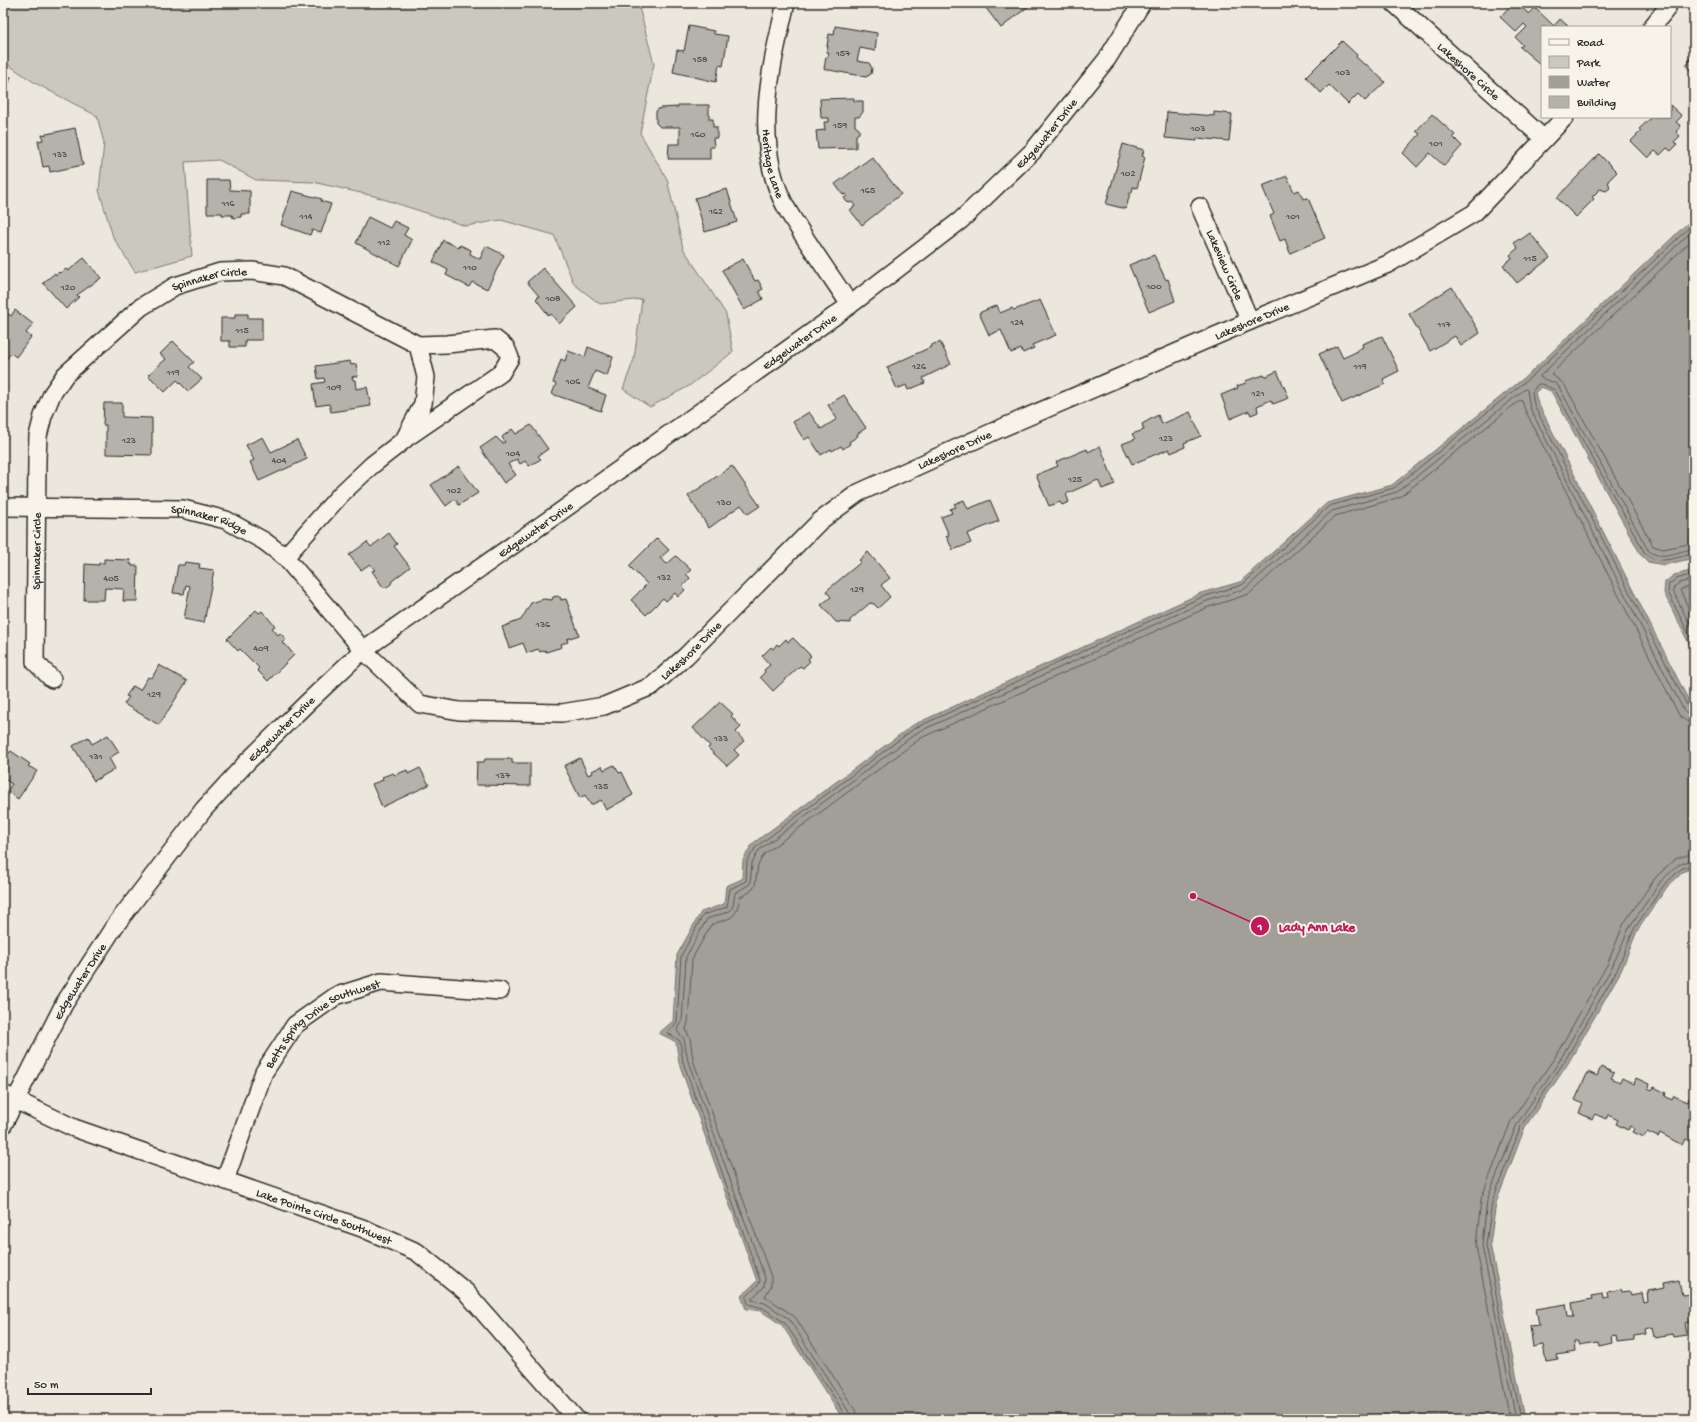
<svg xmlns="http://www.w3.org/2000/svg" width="1697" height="1422" viewBox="0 0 1697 1422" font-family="'Gochi Hand',sans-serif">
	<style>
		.green { fill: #cbc8bf; stroke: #7b7a75 }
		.water { fill: #a29f98; stroke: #72716c }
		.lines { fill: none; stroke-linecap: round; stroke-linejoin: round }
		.shore { stroke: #5b5957; stroke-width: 1 }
		.building { fill: #b5b2ab; stroke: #2b2b2b }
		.minor-casing { stroke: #2b2b2b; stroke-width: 20 }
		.minor { stroke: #f7f3e8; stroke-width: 17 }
		.labels { text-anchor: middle; stroke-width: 4; stroke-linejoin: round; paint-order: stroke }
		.number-label { font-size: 10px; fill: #4e4d4b }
		.street-label { font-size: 12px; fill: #2b2b2b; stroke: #f7f3e8 }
		.leader { fill: none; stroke: #c2185b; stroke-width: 1.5 }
		.callout-dot { fill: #c2185b; stroke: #f7f3e8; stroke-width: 1.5 }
		.mark-label { font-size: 12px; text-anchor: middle; font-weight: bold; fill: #fff }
		.callout-label { font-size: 13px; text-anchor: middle; font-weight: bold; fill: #c2185b; stroke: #f7f3e8; stroke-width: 4; stroke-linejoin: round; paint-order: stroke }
	</style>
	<rect width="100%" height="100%" fill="#ebe7dd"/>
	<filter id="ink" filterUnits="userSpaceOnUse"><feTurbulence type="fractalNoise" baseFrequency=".025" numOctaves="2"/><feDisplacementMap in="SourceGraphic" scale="8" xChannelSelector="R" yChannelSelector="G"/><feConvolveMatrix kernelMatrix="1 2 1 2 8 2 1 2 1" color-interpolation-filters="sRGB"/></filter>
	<g filter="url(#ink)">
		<!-- green -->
		<path class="green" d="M3 3H638L654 64 640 133 667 179 683 248 726 314 733 352 689 386 650 407 623 389 634 359 642 299 600 304 574 284 554 235 501 220 466 226 374 196 313 182 256 180 219 160 185 162 192 256 135 272 113 237 99 190 104 143 97 116 35 83 3 61Z"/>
		<!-- water -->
		<g class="water">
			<path d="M1694 217V558L1664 565 1648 562 1641 555 1551 391 1541 387 1535 393 1538 403 1694 711V867L1683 872 1667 887 1637 931 1621 971 1567 1065 1525 1127 1496 1203 1490 1244 1525 1419H843L782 1325 761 1311 746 1309 741 1296 757 1281 679 1063 676 1042 659 1033 673 1021 677 955 701 912 724 904 726 886 742 879 743 860 752 844 913 725 1201 593 1240 582 1327 503 1392 485 1530 373Z"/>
			<path d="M1694 570V654L1664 593 1665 582 1674 575Z"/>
		</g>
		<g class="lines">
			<!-- shore -->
			<g class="shore">
				<path d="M1694 229 1540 376 1541 378 1555 383 1559 387 1648 550C1660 562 1680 550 1694 549"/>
				<path d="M1694 238 1551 374 1564 384 1653 546 1663 549 1694 543"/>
				<path d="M1694 554C1677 556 1658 567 1645 553L1555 390 1542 384H1538L1532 392 1534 405 1689 709 1694 712"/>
				<path d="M1694 574 1676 579 1669 584 1668 592 1694 645"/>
				<path d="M1694 579 1679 583 1674 587 1673 591 1694 633"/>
				<path d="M1694 586 1681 589 1680 590 1694 620"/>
				<path d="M846 1419 838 1403 785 1323 763 1308 748 1304 746 1297 759 1284 760 1280 683 1062 680 1041 668 1033 677 1022 681 956 703 915 727 907 730 889 746 881 747 861 756 847 915 728 1202 597 1242 585 1329 506 1394 488 1532 376 1694 223"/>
				<path d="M851 1419 850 1414 842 1401 789 1319 765 1303 752 1300V1298L764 1287 765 1278 688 1061 684 1039 677 1031 682 1022 686 957 707 919 730 911 733 906 735 893 750 884 752 863 759 850 918 732 1204 602 1245 589 1332 511 1397 492 1525 389 1527 390 1530 408 1684 711 1689 716 1694 717"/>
				<path d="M857 1419 855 1410 795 1317 765 1296 771 1286V1277L693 1060 690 1038 686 1030 688 1022 692 959 711 925C732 916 735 922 740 897L750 892 755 886 758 865 764 854 921 738 1206 608 1249 594 1335 516 1400 497 1520 400 1522 401 1525 410 1679 715 1686 721 1694 723"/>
				<path d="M1510 1419 1476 1246 1481 1199 1511 1121 1555 1057 1607 965 1624 923 1656 877 1675 859 1694 853"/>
				<path d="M1516 1419 1482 1245 1487 1200 1517 1124 1560 1060 1612 967 1630 926 1661 881 1678 865 1694 859"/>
				<path d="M1521 1419 1486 1245 1492 1202 1521 1126 1564 1062 1617 970 1634 929 1664 885 1681 869 1694 864"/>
			</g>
		</g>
		<!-- building -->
		<g class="building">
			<path d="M985 3H1029L1030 5 1001 28 983 4Z"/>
			<path d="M1279 3H1304L1305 5 1279 6Z"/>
			<path d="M1513 3H1516L1529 14 1535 8 1554 26 1560 19 1569 27H1542L1541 65 1520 47 1523 45 1516 38 1527 27 1524 24 1516 32 1500 17Z"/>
			<path d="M689 26 714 31V34L728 36 723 66 719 65 716 82 673 72 677 50 684 51Z"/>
			<path d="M835 26 877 33 875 51 860 48 857 61 869 63 872 68 871 74 866 77 824 69 826 57H828L829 53 827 52 828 46H827L829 34 834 35Z"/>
			<path d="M1342 41 1357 55 1356 57 1365 65 1366 64 1385 82 1365 101 1358 94 1348 104 1329 85 1321 93 1306 77Z"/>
			<path d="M1694 52V82L1689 77 1693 73 1686 66 1690 61 1688 60Z"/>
			<path d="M3 74 11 77 3 100Z"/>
			<path d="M854 98V101H863V112L859 117H855V126L859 129V133L856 135V148L818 149 816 131 825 130 824 122H829V118H821L820 99Z"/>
			<path d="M678 105H709V119H713V127H717V138H713L714 147H710V159H668L669 144H680V127H660L656 123V111L660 108 678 107Z"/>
			<path d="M1670 105 1682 116 1676 122 1681 126 1676 132 1680 136 1674 142 1677 145 1671 151 1667 148 1660 155 1655 151 1648 158 1631 141 1641 131 1639 129 1652 117H1670Z"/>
			<path d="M1167 112 1214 116V112L1232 114 1229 141 1197 138V141L1165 138Z"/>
			<path d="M1432 114 1455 135 1453 137 1462 146 1444 166 1430 153 1417 167 1403 153 1420 134 1416 131Z"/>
			<path d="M75 128 83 165 50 172 49 166 43 167 38 141 43 140 42 135Z"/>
			<path d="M1123 144 1144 150 1142 156 1145 157 1137 188 1133 187 1132 193H1130L1126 209 1106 204Z"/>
			<path d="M1599 154 1617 172 1608 181 1610 188 1606 191 1600 189 1592 197 1594 199 1576 217 1557 198Z"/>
			<path d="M872 157 901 194 862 225 850 210 855 206 852 202 850 203 847 202 844 198 847 196 846 194 843 195 835 184Z"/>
			<path d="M1287 176 1294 192 1299 190 1303 199 1308 198 1325 238 1290 253 1285 239 1280 241 1270 216 1274 214 1262 186Z"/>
			<path d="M207 180H229L230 190 250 191V214H241V217L233 218 232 215H222V213H207Z"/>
			<path d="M727 189 737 222 705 232 695 198Z"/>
			<path d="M292 191 322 199 321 201 331 204 321 233 312 230 310 235 281 225Z"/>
			<path d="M368 217 390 228 394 221 408 228 404 235 412 240 399 266 356 243Z"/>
			<path d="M1530 233 1550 258 1517 283 1503 265 1512 258 1510 255 1518 248 1514 243 1519 239 1520 240Z"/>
			<path d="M443 240 459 248 460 245 471 250 470 254 480 259 486 246 504 255 487 289 472 282 469 287 446 275 448 270 433 262Z"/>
			<path d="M1154 255 1166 280 1168 279 1175 301 1149 312 1129 265Z"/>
			<path d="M84 258 101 278 77 295 79 297 66 309 43 283 55 273 56 275 59 272 60 273 66 269 68 271Z"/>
			<path d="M743 259 755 281 758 280 763 289 759 291 763 299 744 310 722 270Z"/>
			<path d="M543 268 577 307 559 324 551 314 549 316 536 299 539 296 527 282Z"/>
			<path d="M1452 287 1480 333 1461 346 1455 336 1430 351 1409 314Z"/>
			<path d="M1040 300 1056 335 1032 345 1034 348 1023 353 1021 349 1011 353 1001 330 989 335 979 313 997 305 1000 313 1012 308 1014 310Z"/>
			<path d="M3 310 11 316 15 310 33 324 26 333 31 337 16 357 11 353 5 361 3 359Z"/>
			<path d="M235 314H248V318H262V340H245V347H230V341H221V318H235Z"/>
			<path d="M1382 336 1399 371 1383 379 1385 384 1342 403 1319 354 1337 346 1343 358 1358 351 1357 350 1363 347 1362 344Z"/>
			<path d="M173 341 194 362 189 367 202 379 188 391 177 380 165 392 148 375 166 359 160 354Z"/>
			<path d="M940 342 951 364 923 378 925 383 908 390 906 385 897 389 887 367 931 347 930 346 936 343 937 344Z"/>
			<path d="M588 347 613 357 607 376 595 371 588 388 606 395 601 411 552 394 556 384 553 383 561 359 565 361 568 351 585 357Z"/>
			<path d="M350 361 351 365 356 364 358 376 352 377 353 380H355L356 389 367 387 371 406 331 412 329 404 316 406 313 384 325 382 324 378 318 379 316 366Z"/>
			<path d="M1277 371 1289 398 1273 404 1271 400 1257 406 1258 412 1251 415 1249 411 1230 419 1221 395 1238 388 1237 386 1246 383 1245 381 1264 375 1265 377Z"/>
			<path d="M844 395 866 428 857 434 858 436 849 442 850 444 843 449 841 446 832 451 831 449 821 455 809 437 804 440 793 422 809 412 821 429 837 419 828 405Z"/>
			<path d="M104 403H122V417L152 418V455L106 454V425H103Z"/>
			<path d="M1190 412 1201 436 1184 443 1185 447 1171 453 1169 449 1132 464 1122 444 1135 439 1132 434 1144 430 1142 424 1158 415 1162 424Z"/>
			<path d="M531 425 548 449 538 456 541 459 529 466 525 461 520 464 517 459 508 464 516 475 504 483 480 448 496 437 502 443 505 442 502 437 512 429 516 434Z"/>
			<path d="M263 437 271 452 297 440 307 459 259 481 250 462 254 460 246 445Z"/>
			<path d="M1100 446 1115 484 1102 489 1098 480 1066 494 1069 502 1062 505 1060 502 1049 506 1036 475 1058 466 1056 462 1087 449 1088 452Z"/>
			<path d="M459 466 478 493 459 505 455 499 446 506 431 485Z"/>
			<path d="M732 466 760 506 748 514 741 505 709 528 688 496Z"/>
			<path d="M964 500 968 509 990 500 999 521 967 534 971 543 953 550 946 536 949 535 941 517 952 513 950 509 956 507 954 504Z"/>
			<path d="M389 533 397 544 394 546 410 567 392 581 391 584 387 587H383L372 571 375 570 370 564 361 570 349 555 367 542 371 547Z"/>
			<path d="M657 538 669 550 660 558 667 564 676 556 691 570 686 574 690 578 682 587 685 590 678 597 675 593 666 601 663 598 646 615 631 600 647 584 629 566Z"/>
			<path d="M868 552 890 578 881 585 890 597 878 608 874 604 870 603 850 620V623L836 622 821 605 831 597 826 591 861 562 859 560Z"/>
			<path d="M104 559 130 560V564H132V566H138L137 601H123L124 589 105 588 104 600H84L85 564 99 565V563H104Z"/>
			<path d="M185 562 200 564 199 568 214 570 204 623 184 619 190 586 186 585 184 594 173 593 178 565H184Z"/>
			<path d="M557 596 561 598V600L566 599 579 635 567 639 568 642 561 644 562 647 546 652 545 650 540 652 538 649 527 653 523 643 509 648 502 627 521 620 531 603 544 599 552 600 553 597Z"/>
			<path d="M256 610 259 613 262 611 275 626 272 628 278 635 280 633 286 639 282 643 284 645 285 644 294 655 268 681 257 670 259 668 240 649 238 651 227 639Z"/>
			<path d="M793 638 811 656 808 659 810 661 803 668 800 666 773 691 760 677 765 672 764 670 770 665 762 656 771 647 773 649 777 644 779 646 786 639 788 642Z"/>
			<path d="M159 665 187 681 159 725 124 704 129 697 126 696 133 686 140 690 148 677 152 678Z"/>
			<path d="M720 702 733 714 731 716 741 727 736 732 744 741 734 750 739 755 727 766 708 748 710 746 693 728Z"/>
			<path d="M108 735 119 752 109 758 115 769 94 781 73 746 88 737 92 744Z"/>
			<path d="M3 749 9 753 11 751 30 764 28 766 37 771 18 799 7 791 12 784 3 778Z"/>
			<path d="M580 758 588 775 593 773 592 771 602 766 604 770 614 765 619 773 622 772 633 795 606 810 601 800 591 805 585 795 580 798 564 766Z"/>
			<path d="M485 759H512V763H530V786L476 785 477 762H484Z"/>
			<path d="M420 768 429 785 382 807 372 784 383 780 382 777 393 773 395 775 407 770 408 774Z"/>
			<path d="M1601 1067 1614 1073 1611 1078 1620 1082 1622 1078 1634 1084 1636 1078 1649 1084 1648 1088 1652 1090 1654 1087 1666 1093 1665 1096 1672 1100 1674 1096 1688 1102 1689 1098 1694 1100V1143L1685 1139 1682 1145 1660 1133 1658 1137 1647 1132 1644 1137 1633 1132 1635 1129 1630 1126 1628 1130 1616 1124 1618 1120 1608 1115 1606 1119 1595 1114 1592 1119 1579 1113 1583 1104 1575 1100 1588 1072 1597 1076Z"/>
			<path d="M1679 1281 1682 1295 1691 1294 1694 1312V1321L1686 1323 1688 1335 1673 1337 1672 1334 1655 1337 1653 1327 1646 1329 1647 1334 1634 1336V1340L1617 1342 1616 1336 1611 1337 1612 1343 1599 1346 1598 1342 1579 1345V1341L1574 1342 1575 1352 1557 1355 1558 1359 1546 1361 1543 1345 1533 1347 1530 1325 1539 1324 1536 1309 1566 1304 1568 1316H1574L1572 1303 1592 1299 1591 1296 1603 1294 1604 1299 1609 1298 1608 1292 1621 1289 1622 1292 1630 1291 1631 1295 1642 1293 1644 1303 1648 1302 1647 1291 1664 1288 1663 1284Z"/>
		</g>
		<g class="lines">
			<!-- minor casing -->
			<g class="minor-casing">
				<g id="minor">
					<path id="s1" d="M786 3C770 71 751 146 788 211 807 243 829 273 850 305"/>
					<path id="s2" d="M1394 3 1544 139"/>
					<path d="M1652 27 1667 8 1668 3"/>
					<path id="s3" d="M1200 207 1250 321"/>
					<path d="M406 438 501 373 510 358 506 348 495 339 447 344 418 345"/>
					<path id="s4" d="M3 507 183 509 226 520 264 541 285 557 363 650 420 704 459 711 562 713 604 706 652 686 686 656 820 521 858 493 997 430 1250 321 1388 264 1474 213 1565 117"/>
					<path id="s5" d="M52 679 35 662 37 459 38 436 43 416 52 394 65 375 141 307 175 286 220 272 252 271 284 276 418 345 426 377 423 404 404 440 372 465 341 494 285 557"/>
					<path id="s6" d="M3 1094 74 1128 362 1228 417 1252 466 1292 576 1419"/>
					<path id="s7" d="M3 1125 64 1004 114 927 204 809 247 762 306 704 363 650 560 512 850 305 961 220 1033 151 1107 59 1142 3"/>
					<path id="s8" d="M225 1180 264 1072 295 1025 336 996 381 982 500 991"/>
				</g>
			</g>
			<!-- minor -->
			<use href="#minor" class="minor"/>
		</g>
	</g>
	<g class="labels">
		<!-- number labels -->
		<g class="number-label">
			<text x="843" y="56">157</text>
			<text x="700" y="62">158</text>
			<text x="1343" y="75">103</text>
			<text x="840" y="128">159</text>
			<text x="1198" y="131">103</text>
			<text x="698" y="137">160</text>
			<text x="1436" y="146">101</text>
			<text x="60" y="157">133</text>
			<text x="1128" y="176">102</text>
			<text x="868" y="193">165</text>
			<text x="228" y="206">116</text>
			<text x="716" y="214">162</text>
			<text x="306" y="219">114</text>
			<text x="1293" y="219">101</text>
			<text x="384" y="245">112</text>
			<text x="1530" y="261">115</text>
			<text x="470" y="270">110</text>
			<text x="1154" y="289">100</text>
			<text x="68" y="290">120</text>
			<text x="553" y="301">108</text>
			<text x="1017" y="325">124</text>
			<text x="1444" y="327">117</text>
			<text x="242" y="333">115</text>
			<text x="919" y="369">126</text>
			<text x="1360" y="369">119</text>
			<text x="173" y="375">119</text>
			<text x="573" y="384">106</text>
			<text x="334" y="390">109</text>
			<text x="1258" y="396">121</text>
			<text x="1166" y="441">123</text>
			<text x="129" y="443">123</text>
			<text x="513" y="456">104</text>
			<text x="279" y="463">404</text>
			<text x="1075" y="482">125</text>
			<text x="454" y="493">102</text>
			<text x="724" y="505">130</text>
			<text x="664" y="580">132</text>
			<text x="111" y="581">405</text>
			<text x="857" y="592">129</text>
			<text x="543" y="627">136</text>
			<text x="261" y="651">409</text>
			<text x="154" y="697">129</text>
			<text x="721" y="741">133</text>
			<text x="96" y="759">131</text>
			<text x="503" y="778">137</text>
			<text x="601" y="789">135</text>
		</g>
		<!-- street labels -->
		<g class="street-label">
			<text dy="4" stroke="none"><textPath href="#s2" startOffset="101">Lakeshore Circle</textPath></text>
			<text dy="4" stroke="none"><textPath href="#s7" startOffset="1459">Edgewater Drive</textPath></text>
			<text dy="4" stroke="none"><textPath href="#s1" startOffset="163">Heritage Lane</textPath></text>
			<text dy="4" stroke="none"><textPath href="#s3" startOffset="63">Lakeview Circle</textPath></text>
			<text dy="4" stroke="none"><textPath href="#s5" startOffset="495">Spinnaker Circle</textPath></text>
			<text dy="4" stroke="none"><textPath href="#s4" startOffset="1444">Lakeshore Drive</textPath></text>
			<text dy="4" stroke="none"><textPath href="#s7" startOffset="1135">Edgewater Drive</textPath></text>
			<text dy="4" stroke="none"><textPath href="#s4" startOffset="1120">Lakeshore Drive</textPath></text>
			<text dy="4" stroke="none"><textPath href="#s4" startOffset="208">Spinnaker Ridge</textPath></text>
			<text dy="4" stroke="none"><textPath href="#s7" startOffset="811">Edgewater Drive</textPath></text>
			<text dy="4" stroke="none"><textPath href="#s5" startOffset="135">Spinnaker Circle</textPath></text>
			<text dy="4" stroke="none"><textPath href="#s4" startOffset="784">Lakeshore Drive</textPath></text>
			<text dy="4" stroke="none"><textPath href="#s7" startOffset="487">Edgewater Drive</textPath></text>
			<text dy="4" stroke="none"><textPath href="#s7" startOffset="163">Edgewater Drive</textPath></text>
			<text dy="4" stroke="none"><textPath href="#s8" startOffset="194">Betts Spring Drive Southwest</textPath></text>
			<text dy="4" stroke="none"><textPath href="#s6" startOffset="344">Lake Pointe Circle Southwest</textPath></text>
		</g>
	</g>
	<!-- callouts -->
	<path class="leader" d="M1193 896L1260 926"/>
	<g class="callout-dot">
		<circle cx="1193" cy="896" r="4"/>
		<circle cx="1260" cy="926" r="10"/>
	</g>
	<g class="mark-label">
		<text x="1260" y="930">1</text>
	</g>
	<g class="callout-label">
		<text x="1317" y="931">Lady Ann Lake</text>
	</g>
	<!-- margin -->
	<rect width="1697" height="1422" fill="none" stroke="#f7f3e8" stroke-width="16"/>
	<rect x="8" y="8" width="1681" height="1406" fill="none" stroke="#2b2b2b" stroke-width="1.5" filter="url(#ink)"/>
	<!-- legend -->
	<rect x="1541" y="26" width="130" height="92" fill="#f7f3e8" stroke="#a5a39c"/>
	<rect x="1549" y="39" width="20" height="6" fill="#f7f3e8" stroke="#a5a39c"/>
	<text x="1577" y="46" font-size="12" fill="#2b2b2b">Road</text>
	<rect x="1549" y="56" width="20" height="12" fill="#cbc8bf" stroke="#a5a39c"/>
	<text x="1577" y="66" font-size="12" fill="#2b2b2b">Park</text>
	<rect x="1549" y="76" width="20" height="12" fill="#a29f98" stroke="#a5a39c"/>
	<text x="1577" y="86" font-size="12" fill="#2b2b2b">Water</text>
	<rect x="1549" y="96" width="20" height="12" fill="#b5b2ab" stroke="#a5a39c"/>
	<text x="1577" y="106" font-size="12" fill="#2b2b2b">Building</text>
	<!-- scale -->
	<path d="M28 1388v6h123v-6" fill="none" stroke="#2b2b2b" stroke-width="2"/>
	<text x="34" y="1388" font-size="12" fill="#2b2b2b" stroke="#f7f3e8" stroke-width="3" paint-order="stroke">50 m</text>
</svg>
